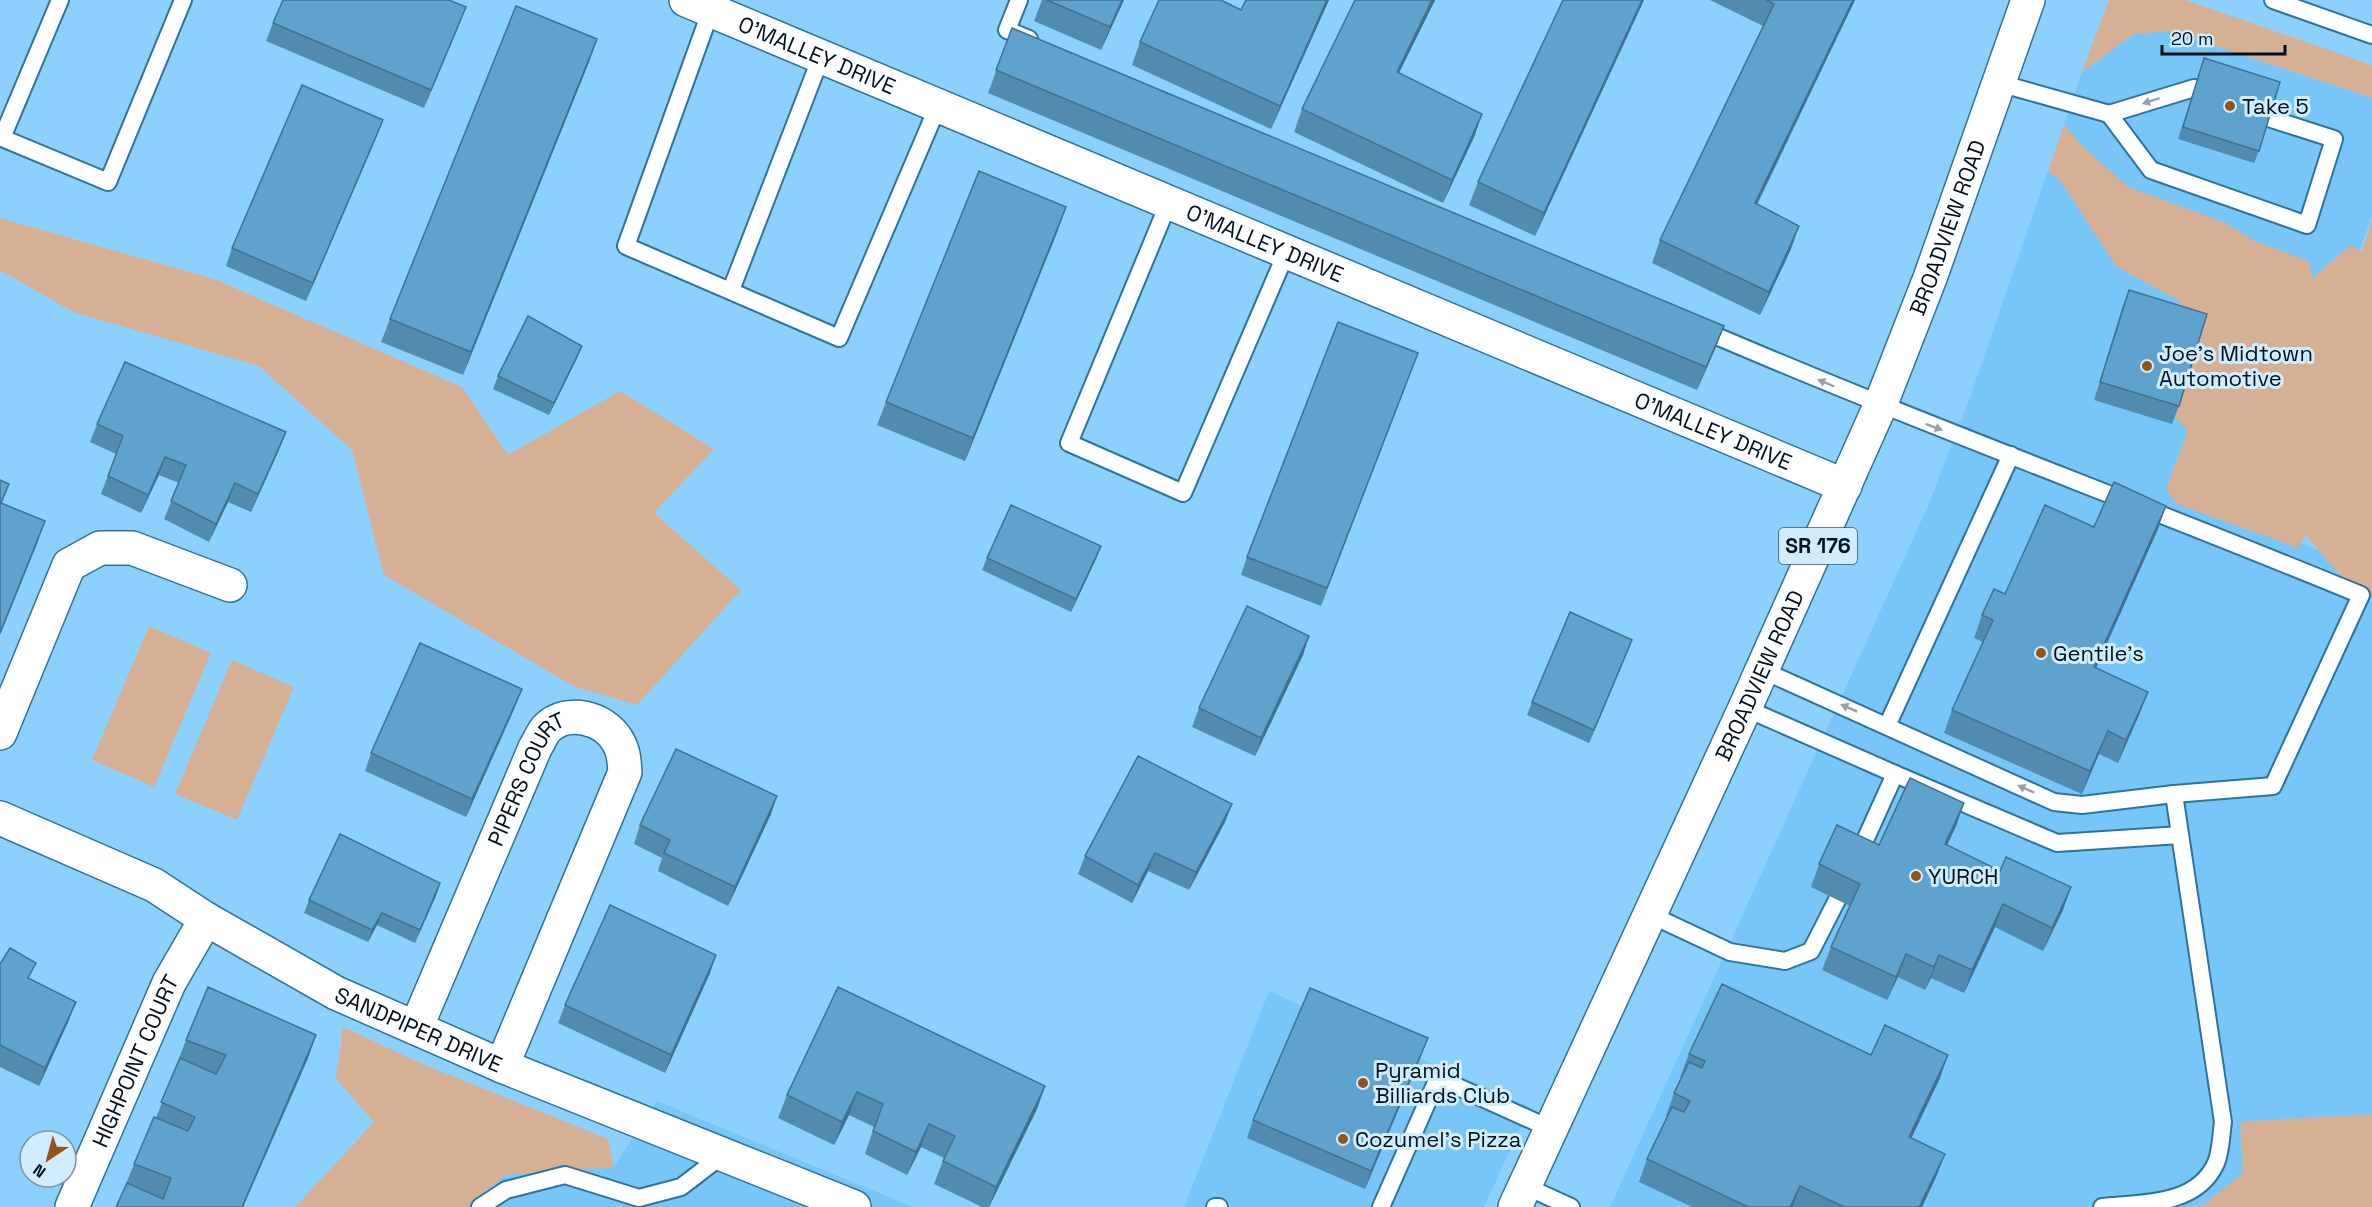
<svg xmlns="http://www.w3.org/2000/svg" width="2372" height="1207" viewBox="0 0 2372 1207" font-family="'Space Grotesk',sans-serif">
	<style>
		.built { fill: #78c6f7 }
		.green { fill: #d6b094 }
		.lines { fill: none; stroke-linecap: round; stroke-linejoin: round }
		.service-casing { stroke: #2d739c; stroke-width: 20 }
		.minor-casing { stroke: #2d739c; stroke-width: 36 }
		.primary-casing { stroke: #2d739c; stroke-width: 36 }
		.service { stroke: #fff; stroke-width: 16 }
		.minor { stroke: #fff; stroke-width: 33 }
		.primary { stroke: #fff; stroke-width: 33 }
		.wall { fill: #518bb0 }
		.shaded-wall { fill: #427190 }
		.building { fill: #5ea2cd; stroke: #427190; stroke-width: 1.5 }
		.oneway { fill: #99a0a5 }
		.poi-dot { fill: #93541a; stroke: #d2ecff; stroke-width: 2 }
		.labels { text-anchor: middle; stroke-width: 6; stroke-linejoin: round; paint-order: stroke }
		.shield { fill: #d2ecff; stroke: #3f5362; stroke-width: 1.5 }
		.shield-label { font-size: 21px; font-weight: bold; fill: #00111e }
		.street-label { font-size: 22px; fill: #00111e; stroke: #d2ecff }
		.poi-label { font-size: 22px; fill: #00111e; stroke: #d2ecff; text-anchor: start }
	</style>
	<rect width="100%" height="100%" fill="#8cd1fe"/>
	<!-- built -->
	<g class="built">
		<path d="M2170 31 2372 98V216L2346 289 2225 332 2166 489 2372 571V1114L2240 1122 2243 1173 2216 1207H1610L1927 508 1969 400 2082 72 2134 34Z"/>
		<path d="M1269 991 1530 1107 1484 1207H1184Z"/>
		<path d="M657 1101 913 1207H466L506 1175 614 1167Z"/>
	</g>
	<!-- green -->
	<g class="green">
		<path d="M2109 0H2185L2372 65V98L2170 31 2134 34 2082 72Z"/>
		<path d="M2064 124 2080 144 2128 187 2223 222 2257 242 2309 261 2312 278 2350 246 2362 251 2372 221V596L2339 574 2306 535 2298 548 2177 504 2166 489 2188 431 2163 404 2181 302 2116 266 2060 180 2048 172Z"/>
		<path d="M0 218 214 279 462 387 508 455 620 391 714 449 654 513 741 590 637 705 575 687 384 575 352 450 259 366 73 312 0 270Z"/>
		<path d="M149 626 211 653 154 787 92 760Z"/>
		<path d="M232 660 294 687 237 820 175 794Z"/>
		<path d="M343 1027 425 1065 608 1139 614 1167 506 1175 466 1207H295L374 1122 336 1079Z"/>
		<path d="M2372 1114V1207H2196L2204 1204 2243 1173 2240 1122Z"/>
	</g>
	<g class="lines">
		<!-- service casing -->
		<g class="service-casing">
			<g id="service">
				<path d="M60 0 2 138 108 182 183 0"/>
				<path d="M1019 0 1007 30 1029 39"/>
				<path d="M2273 0 2372 35"/>
				<path d="M711 10 626 246 839 338 938 106"/>
				<path d="M1999 83 2109 114 2151 170 2307 225 2334 139 2268 118"/>
				<path d="M2109 114 2194 88"/>
				<path d="M1169 202 1069 443 1183 493 1287 251"/>
				<path d="M731 290 821 57"/>
				<path d="M1700 329C1918 423 2141 504 2361 595L2273 786 2174 794 2223 1122C2221 1135 2221 1152 2216 1163 2197 1206 2142 1203 2102 1207"/>
				<path d="M1762 670 2054 802 2082 805 2174 794"/>
				<path d="M1745 708 1895 774 1857 858"/>
				<path d="M1887 726 2011 455"/>
				<path d="M1895 774 2057 843 2180 835"/>
				<path d="M1649 914 1730 952 1785 961 1811 951 1837 900"/>
				<path d="M1525 1186 1571 1207"/>
				<path d="M480 1207 506 1190 565 1175 639 1198 681 1187 724 1154"/>
				<path d="M1215 1207H1219"/>
				<path d="M1381 1207 1438 1078 1551 1129"/>
			</g>
		</g>
		<!-- minor casing -->
		<g class="minor-casing">
			<g id="minor">
				<path id="s1" d="M686 0 1845 486"/>
				<path d="M0 733 69 565 100 548H132L230 585"/>
				<path id="s2" d="M0 818 154 885 206 919 336 993 502 1066 854 1207"/>
				<path id="s3" d="M416 1028 535 748C539 742 542 733 547 728 567 708 604 718 617 740 624 751 624 760 625 772L502 1066"/>
				<path id="s4" d="M72 1207 169 983 206 919"/>
			</g>
		</g>
		<!-- primary casing -->
		<g class="primary-casing">
			<g id="primary">
				<path id="s5" d="M1515 1207 1745 708 1880 406 1930 278 2028 0"/>
			</g>
		</g>
		<!-- service -->
		<use href="#service" class="service"/>
		<!-- minor -->
		<use href="#minor" class="minor"/>
		<!-- primary -->
		<use href="#primary" class="primary"/>
	</g>
	<!-- wall -->
	<g class="wall">
		<path d="M1042 0H1124L1101 50 1034 21Z"/>
		<path d="M1246 0H1329L1271 129 1132 65 1140 42 1241 10Z"/>
		<path d="M1355 0H1435L1399 73 1482 114 1474 137 1443 203 1294 132 1302 109Z"/>
		<path d="M1563 0H1644L1535 236 1469 205 1478 182Z"/>
		<path d="M1710 0H1855L1757 205 1791 249 1760 315 1652 263 1660 240 1763 26Z"/>
		<path d="M273 23 459 25 424 108 266 41Z"/>
		<path d="M1012 28 1724 326 1715 349 1697 390 988 93Z"/>
		<path d="M597 39 589 62 463 375 381 342 390 319Z"/>
		<path d="M2204 58 2259 151 2254 163 2178 139Z"/>
		<path d="M383 120 376 138 306 301 226 266 232 248Z"/>
		<path d="M1058 230 965 461 877 425 886 402Z"/>
		<path d="M2129 290 2179 406 2172 424 2094 400 2122 308Z"/>
		<path d="M582 346 577 358 549 415 493 389 498 376Z"/>
		<path d="M1411 372 1321 606 1241 575 1247 557Z"/>
		<path d="M97 424 279 450 251 512 228 502 209 542 164 519 179 483 159 475 141 513 101 494 116 454 90 442Z"/>
		<path d="M2094 527 2158 529 2096 668 2148 692 2139 715 2118 763 2099 754 2082 794 1944 733 1952 710 1983 642 1974 638 1982 615 2005 594Z"/>
		<path d="M1101 546 1096 559 1071 612 982 570 987 558Z"/>
		<path d="M1309 636 1303 655 1255 756 1192 727 1199 708Z"/>
		<path d="M1627 653 1589 743 1527 715 1532 702Z"/>
		<path d="M515 707 466 817 365 771 371 753Z"/>
		<path d="M1964 803 1956 826 1947 845 2063 910 2043 951 1995 927 1964 993 1931 978 1925 990 1898 977 1887 1000 1822 970 1831 947 1850 906 1811 887 1819 864 1879 845Z"/>
		<path d="M1232 804 1225 822 1189 890 1148 871 1132 903 1078 874 1085 856Z"/>
		<path d="M771 814 728 906 658 871 662 858 634 844 640 825Z"/>
		<path d="M440 883 415 943 377 925 368 942 304 913 309 900Z"/>
		<path d="M716 955 710 973 665 1073 558 1023 565 1005Z"/>
		<path d="M0 964 30 979 69 1020 39 1086 0 1067Z"/>
		<path d="M838 987 1045 1086 1037 1109 989 1207H982L934 1184 944 1158 921 1147 907 1175 865 1154 874 1127 849 1115 834 1145 778 1118 787 1095Z"/>
		<path d="M316 1035 308 1058 243 1207H116L126 1184 134 1164 156 1118 186 1040Z"/>
		<path d="M1689 1054 1871 1055 1940 1078 1911 1138 1945 1154 1936 1177 1922 1207H1692L1639 1182 1647 1159 1667 1117 1666 1116 1674 1093 1682 1077H1680Z"/>
		<path d="M1421 1056 1365 1189 1247 1138 1253 1120Z"/>
	</g>
	<!-- shaded-wall -->
	<g class="shaded-wall">
		<path d="M1122 0H1124L1101 50 1110 27Z"/>
		<path d="M1327 0H1329L1271 129 1280 106Z"/>
		<path d="M1432 0H1435L1388 95 1397 72Z"/>
		<path d="M1642 0H1644L1535 236 1544 213Z"/>
		<path d="M1853 0H1855L1746 226 1755 203Z"/>
		<path d="M466 7 459 25 424 108 431 90Z"/>
		<path d="M597 39 589 62 463 375 471 352Z"/>
		<path d="M1482 114 1474 137 1443 203 1452 180Z"/>
		<path d="M383 120 376 138 306 301 313 283Z"/>
		<path d="M1066 207 1058 230 965 461 973 438Z"/>
		<path d="M1799 226 1791 249 1760 315 1769 292Z"/>
		<path d="M1724 326 1715 349 1697 390 1706 367Z"/>
		<path d="M582 346 577 358 549 415 554 403Z"/>
		<path d="M286 432 279 450 251 512 258 494Z"/>
		<path d="M165 457 159 475 141 513 148 495Z"/>
		<path d="M235 483 228 502 209 542 216 524Z"/>
		<path d="M2166 506 2158 529 2086 690 2094 667Z"/>
		<path d="M45 521 37 544 0 635V633Z"/>
		<path d="M1101 546 1096 559 1071 612 1076 599Z"/>
		<path d="M1309 636 1303 655 1255 756 1261 738Z"/>
		<path d="M1632 640 1627 653 1589 743 1594 730Z"/>
		<path d="M522 689 515 707 466 817 472 799Z"/>
		<path d="M2148 692 2139 715 2118 763 2126 740Z"/>
		<path d="M2108 731 2099 754 2082 794 2090 771Z"/>
		<path d="M777 796 771 814 728 906 735 887Z"/>
		<path d="M1964 803 1956 826 1937 867 1945 844Z"/>
		<path d="M1232 804 1225 822 1189 890 1196 872Z"/>
		<path d="M1155 853 1148 871 1132 903 1138 885Z"/>
		<path d="M440 883 436 896 415 943 420 930Z"/>
		<path d="M2071 887 2063 910 2043 951 2052 928Z"/>
		<path d="M2003 904 1995 927 1964 993 1972 970Z"/>
		<path d="M382 913 377 925 368 942 372 930Z"/>
		<path d="M1906 954 1898 977 1887 1000 1896 977Z"/>
		<path d="M716 955 710 973 665 1073 671 1055Z"/>
		<path d="M1939 955 1931 978 1925 990 1934 967Z"/>
		<path d="M76 1002 69 1020 39 1086 45 1068Z"/>
		<path d="M316 1035 308 1058 243 1207H242Z"/>
		<path d="M1428 1038 1421 1056 1365 1189 1371 1171Z"/>
		<path d="M1948 1055 1940 1078 1901 1160 1909 1137Z"/>
		<path d="M1045 1086 1037 1109 989 1207 996 1187Z"/>
		<path d="M857 1092 849 1115 834 1145 842 1122Z"/>
		<path d="M929 1124 921 1147 907 1175 916 1152Z"/>
		<path d="M1945 1154 1936 1177 1922 1207H1919Z"/>
		<path d="M1800 1186 1793 1207H1790Z"/>
	</g>
	<!-- building -->
	<g class="building">
		<path d="M283 0H449L466 7 431 90 273 23Z"/>
		<path d="M1047 0H1122L1110 27Z"/>
		<path d="M1159 0H1221L1241 10 1246 0H1327L1280 106 1140 42Z"/>
		<path d="M1355 0H1432L1397 72 1482 114 1452 180 1302 109Z"/>
		<path d="M1563 0H1642L1544 213 1478 182Z"/>
		<path d="M1766 0H1853L1755 203 1799 226 1769 292 1660 240 1774 4Z"/>
		<path d="M516 6 597 39 471 352 390 319Z"/>
		<path d="M1012 28 1724 326 1706 367 996 70Z"/>
		<path d="M2204 58 2280 82 2259 151 2183 127Z"/>
		<path d="M302 85 383 120 313 283 232 248Z"/>
		<path d="M979 171 1066 207 973 438 886 402Z"/>
		<path d="M2129 290 2207 314 2179 406 2100 382Z"/>
		<path d="M528 316 582 346 554 403 498 376Z"/>
		<path d="M1338 322 1418 353 1327 588 1247 557Z"/>
		<path d="M125 362 286 432 258 494 235 483 216 524 171 501 186 465 165 457 148 495 108 476 123 436 97 424Z"/>
		<path d="M0 480 9 484 1 503 45 521 0 633Z"/>
		<path d="M2114 482 2166 506 2094 667 2148 692 2126 740 2108 731 2090 771 1952 710 1993 620 1982 615 1994 589 2005 594 2045 505 2094 527Z"/>
		<path d="M1011 505 1101 546 1076 599 987 558Z"/>
		<path d="M1247 606 1309 636 1261 738 1199 708Z"/>
		<path d="M1570 612 1632 640 1594 730 1532 702Z"/>
		<path d="M420 643 522 689 472 799 371 753Z"/>
		<path d="M676 749 777 796 735 887 664 853 670 840 640 825Z"/>
		<path d="M1138 756 1232 804 1196 872 1155 853 1138 885 1085 856Z"/>
		<path d="M1910 778 1964 803 1945 844 2000 871 2006 857 2071 887 2052 928 2003 904 1972 970 1939 955 1934 967 1906 954 1896 977 1831 947 1860 884 1819 864 1837 825 1879 845Z"/>
		<path d="M340 834 440 883 420 930 382 913 372 930 309 900Z"/>
		<path d="M610 905 716 955 671 1055 565 1005Z"/>
		<path d="M10 948 36 963 28 978 76 1002 45 1068 0 1045V964Z"/>
		<path d="M1722 984 1871 1055 1885 1025 1948 1055 1909 1137 1945 1154 1919 1207H1844L1800 1186 1790 1207H1748L1647 1159 1672 1107 1684 1112 1690 1101 1674 1093 1689 1062 1702 1068 1705 1061 1689 1054Z"/>
		<path d="M208 987 316 1035 242 1207H116L127 1183 163 1199 171 1178 134 1164 154 1117 188 1131 195 1117 161 1102 180 1058 216 1074 226 1055 186 1040Z"/>
		<path d="M838 987 1045 1086 996 1187 943 1161 955 1136 929 1124 916 1152 873 1131 883 1104 857 1092 842 1122 787 1095Z"/>
		<path d="M1310 988 1428 1038 1371 1171 1253 1120Z"/>
	</g>
	<!-- one-way arrows -->
	<defs><path id="oneway-solid" d="M-6-.8H1V-3.2L6.5 0L1 3.2V.8H-6Z" transform="scale(1.5)"/></defs>
	<g class="oneway">
		<use href="#oneway-solid" transform="translate(2151 101) rotate(162)"/>
		<use href="#oneway-solid" transform="translate(1826 383) rotate(-157)"/>
		<use href="#oneway-solid" transform="translate(1934 427) rotate(21)"/>
		<use href="#oneway-solid" transform="translate(1849 708) rotate(-156)"/>
		<use href="#oneway-solid" transform="translate(2026 789) rotate(-156)"/>
	</g>
	<!-- markers -->
	<g class="poi-dot">
		<circle cx="2230" cy="106" r="6"/>
		<circle cx="2147" cy="366" r="6"/>
		<circle cx="2041" cy="653" r="6"/>
		<circle cx="1916" cy="876" r="6"/>
		<circle cx="1363" cy="1083" r="6"/>
		<circle cx="1343" cy="1139" r="6"/>
	</g>
	<g class="labels">
		<!-- shield labels -->
		<rect class="shield" x="1779" y="528" width="78" height="36" rx="4.5"/>
		<g class="shield-label">
			<text x="1818" y="553">SR 176</text>
		</g>
		<!-- street labels -->
		<g class="street-label">
			<text dy="8" stroke="none"><textPath href="#s1" startOffset="142">O'MALLEY DRIVE</textPath></text>
			<text dy="8" stroke="none"><textPath href="#s5" startOffset="1071">BROADVIEW ROAD</textPath></text>
			<text dy="8" stroke="none"><textPath href="#s1" startOffset="628">O'MALLEY DRIVE</textPath></text>
			<text dy="8" stroke="none"><textPath href="#s1" startOffset="1114">O'MALLEY DRIVE</textPath></text>
			<text dy="8" stroke="none"><textPath href="#s5" startOffset="585">BROADVIEW ROAD</textPath></text>
			<text dy="8" stroke="none"><textPath href="#s3" startOffset="273">PIPERS COURT</textPath></text>
			<text dy="8" stroke="none"><textPath href="#s2" startOffset="470">SANDPIPER DRIVE</textPath></text>
			<text dy="8" stroke="none"><textPath href="#s4" startOffset="159">HIGHPOINT COURT</textPath></text>
		</g>
		<!-- poi labels -->
		<g class="poi-label">
			<text x="2242" y="114">Take 5</text>
			<text x="2159" y="361">Joe's Midtown<tspan x="2159" dy="25">Automotive</tspan></text>
			<text x="2053" y="661">Gentile's</text>
			<text x="1928" y="884">YURCH</text>
			<text x="1375" y="1078">Pyramid<tspan x="1375" dy="25">Billiards Club</tspan></text>
			<text x="1355" y="1147">Cozumel's Pizza</text>
		</g>
	</g>
	<!-- north arrow -->
	<g transform="translate(48 1159) rotate(216)"><circle r="28" fill="#d2ecff" stroke="#7e94a5" stroke-width="1.5"/>
	<path d="M0-4.5L10 22L0 15L-10 22Z" fill="#93541a"/>
	<text y="-9" font-size="16" font-weight="bold" text-anchor="middle" fill="#00111e">N</text>
	</g>
	<!-- scale -->
	<path d="M2162 45v9h123v-9" fill="none" stroke="#00111e" stroke-width="3"/>
	<text x="2171" y="45" font-size="18" fill="#00111e" stroke="#d2ecff" stroke-width="4.5" paint-order="stroke">20 m</text>
</svg>
